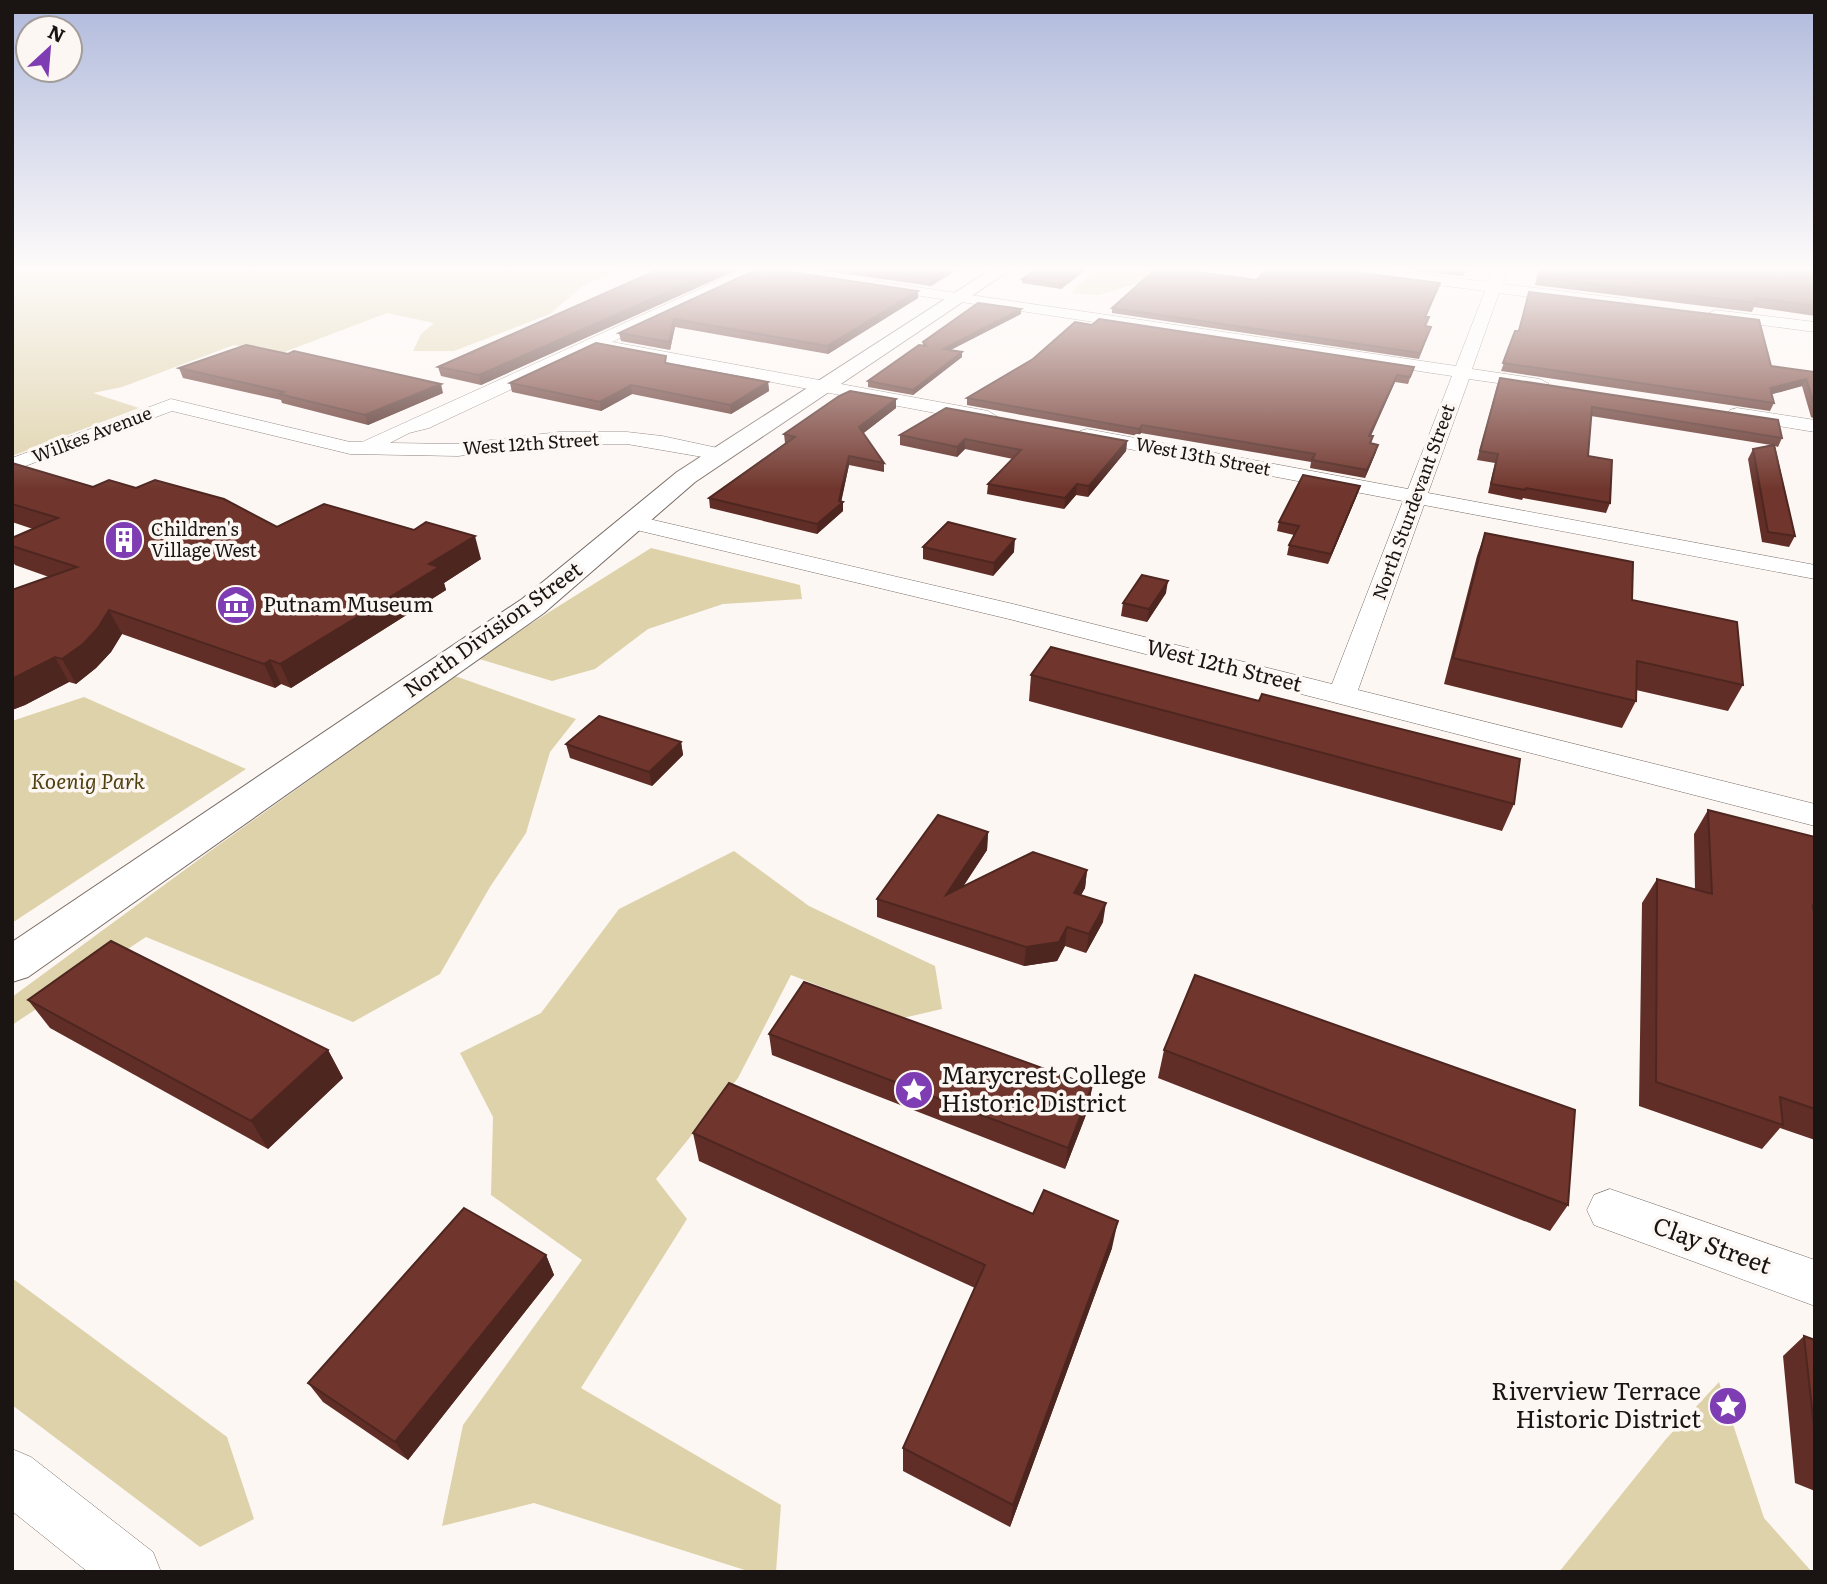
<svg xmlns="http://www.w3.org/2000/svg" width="1827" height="1584" viewBox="0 0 1827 1584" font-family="Literata,serif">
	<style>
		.green { fill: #ded2ab }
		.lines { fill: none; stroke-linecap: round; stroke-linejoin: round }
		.minor-casing { stroke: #786c65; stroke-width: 1 }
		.secondary-casing { stroke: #786c65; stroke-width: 2 }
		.minor { fill: #fff; fill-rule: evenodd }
		.secondary { fill: #fff; fill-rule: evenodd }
		.wall { fill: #602e27 }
		.shaded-wall { fill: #4e2620 }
		.building { fill: #70362d; stroke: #4e2620; stroke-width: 2 }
		.labels { text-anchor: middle; stroke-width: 7; stroke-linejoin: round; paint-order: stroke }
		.far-street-label { font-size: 18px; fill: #1a1512; stroke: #fdf7f4 }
		.far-poi-label { font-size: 18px; fill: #1a1512; stroke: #fdf7f4; text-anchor: start }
		.poi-label { font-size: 21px; fill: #1a1512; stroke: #fdf7f4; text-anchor: start }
		.street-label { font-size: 21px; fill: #1a1512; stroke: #fdf7f4 }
		.park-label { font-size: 21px; font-style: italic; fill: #504110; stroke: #fdf7f4 }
		.near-poi-label { font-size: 24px; fill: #1a1512; stroke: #fdf7f4; text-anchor: start }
		.near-street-label { font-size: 24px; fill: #1a1512; stroke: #fdf7f4 }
	</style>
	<rect width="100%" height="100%" fill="#fdf7f4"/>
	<!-- green -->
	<g class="green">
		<path d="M12 268H625L584 285 550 314 454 351H413L421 334 434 323 387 313 279 354 234 345 122 387 93 393 139 408 12 456Z"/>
		<path d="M1089 268H1178L1184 278 1173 284H1135L1099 295 1071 293 1093 273Z"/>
		<path d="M651 548 800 585 802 599 723 604 648 629 595 669 552 681 476 658Z"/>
		<path d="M455 676 576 719 550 752 526 833 490 887 440 974 353 1022 146 937 12 1025V997L213 849Z"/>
		<path d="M84 697 246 769 12 923V721Z"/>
		<path d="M734 851 809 906 935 966 942 1009 903 1018 791 975 738 1078 656 1179 687 1219 581 1388 781 1505 776 1572H751L534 1503 442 1526 463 1425 582 1260 491 1195 493 1117 460 1053 541 1013 619 909Z"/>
		<path d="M12 1278 227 1437 254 1519 200 1547 12 1405Z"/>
		<path d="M1719 1382 1764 1518 1812 1572H1559L1666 1439Z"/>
	</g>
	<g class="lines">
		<!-- minor casing -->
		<g class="minor-casing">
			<g id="minor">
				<path d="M746 268H764L612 342 988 411 998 417 988 423 597 349 429 428 409 433 390 443 458 444 559 432H627L662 436 727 450 730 454 727 458 720 460 627 444H559L458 456 350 454 172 411 12 471V458L171 399 350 442H362Z"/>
				<path d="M1330 268H1369L1488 282 1495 268H1504L1507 271 1503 284 1626 299 1634 304 1626 309 1499 293 1472 369 1540 379 1549 384 1540 389 1469 379 1428 493 1815 565V579L1424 505 1358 690 1815 804V826L1009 619 624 527 621 522 624 517 632 515 1013 604 1332 684 1403 501 1087 441 1080 439 1077 435 1080 431 1087 429 1408 489 1452 376 875 289 868 285 875 281 1456 366 1485 291 1337 272Z"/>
				<path d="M1715 310 1815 322V332L1709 318 1707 315Z"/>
				<path d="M1737 408 1815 420V432L1730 418 1727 414 1730 410Z"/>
				<path d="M1610 1189 1815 1260V1306L1594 1225 1587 1210 1594 1195Z"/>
				<path d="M12 1449 31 1457 153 1552 161 1572H88L12 1511Z"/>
			</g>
		</g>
		<!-- secondary casing -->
		<g class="secondary-casing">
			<path id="secondary" d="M993 268H1013L695 482 544 613 28 977 12 982V942L522 599 677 472Z"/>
		</g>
		<!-- minor -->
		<use href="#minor" class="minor"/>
		<!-- secondary -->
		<use href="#secondary" class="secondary"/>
	</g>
	<!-- wall -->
	<g class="wall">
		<path d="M662 268H741L481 385 441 376 438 367Z"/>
		<path d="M760 268 918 291V298L828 354 675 327 670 350 621 341 619 333Z"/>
		<path d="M806 268H955V271L931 286Z"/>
		<path d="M1038 268H1088L1061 289 1022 283V279Z"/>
		<path d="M1390 268H1467L1463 276Z"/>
		<path d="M1539 268H1815V316L1754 307 1752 312 1535 285Z"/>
		<path d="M1257 280 1438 288 1425 317 1426 326 1431 327 1419 359 1112 313V308Z"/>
		<path d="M1529 292 1771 366 1815 372V419L1811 417 1802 386 1772 394 1774 403 1770 411 1501 371 1515 331H1518Z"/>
		<path d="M1021 314 950 350 962 352V357L913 395 868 387V381L923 346V342Z"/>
		<path d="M667 363 768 382 769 391 731 414 632 394 601 411 512 392 510 383Z"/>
		<path d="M1414 367 1408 384 1395 382 1371 436H1373L1371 443 1376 452 1365 478 1310 468 1311 462 1141 433 1138 436 967 405V398Z"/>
		<path d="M179 368 443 393 368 425 282 403 281 400 183 378Z"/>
		<path d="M1497 386 1782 438 1778 447 1775 446 1795 536 1789 547 1762 542 1748 459 1753 449 1771 445 1591 416 1588 456 1610 503 1606 513 1523 498 1522 500 1488 493 1495 463 1477 460Z"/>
		<path d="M896 399V408L863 433 884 463V472L849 465 841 501 843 502V511L817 534 710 508 709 498 785 443 784 434Z"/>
		<path d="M900 435 1127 441 1126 451 1088 497 1076 495 1064 509 987 494 988 484 1013 459 965 449 957 457 900 445Z"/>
		<path d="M12 463 93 487 277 527 481 559 444 583 446 590 291 688 281 684 275 688 122 634 111 652 96 668 76 684 69 682 25 705 12 710V590L49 577 15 565 12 560V538L33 529 12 522Z"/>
		<path d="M1357 495 1328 564 1287 555 1289 545 1294 535 1277 531 1279 522Z"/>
		<path d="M1485 533 1632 600 1743 685 1728 711 1636 690V701L1622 728 1444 684 1477 556Z"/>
		<path d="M923 547 1014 552 993 576 923 559Z"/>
		<path d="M1166 593 1147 622 1121 616 1123 603Z"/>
		<path d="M1031 675 1514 804 1502 831 1029 701Z"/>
		<path d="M681 742 683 755 652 786 570 758 566 744Z"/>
		<path d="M1708 810 1815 837V1140L1780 1128 1762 1149 1639 1106 1642 903 1657 879 1695 890 1694 834Z"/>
		<path d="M988 832 987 850 963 886 1087 870 1085 888 1081 895 1103 922 1086 953 1065 946 1057 961 1024 966 877 917V899Z"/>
		<path d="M28 1000 328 1050 343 1078 268 1149 50 1028Z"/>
		<path d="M769 1034 1092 1086 1089 1107 1065 1169 772 1055Z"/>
		<path d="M1164 1050 1568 1205 1550 1231 1158 1078Z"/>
		<path d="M693 1133 1033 1214 1112 1248 1010 1527 903 1471V1448L975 1288 699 1161Z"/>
		<path d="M546 1255 554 1275 408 1460 323 1402 308 1383Z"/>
		<path d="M1804 1336 1815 1340V1491L1795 1483 1783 1356Z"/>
	</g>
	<!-- shaded-wall -->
	<g class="shaded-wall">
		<path d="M722 268H741L481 385 479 375Z"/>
		<path d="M947 268H955V271L931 286V278Z"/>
		<path d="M1082 268H1088L1061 289V284Z"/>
		<path d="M918 291V298L828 354 827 346Z"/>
		<path d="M1021 309V314L943 354V349Z"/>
		<path d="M674 319 675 327 670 350 669 342Z"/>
		<path d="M962 352V357L913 395V390Z"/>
		<path d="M1397 375 1395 382 1367 443 1369 436Z"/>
		<path d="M1806 379 1802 386 1766 396 1770 388Z"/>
		<path d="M768 382 769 391 731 414 730 405Z"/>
		<path d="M441 384 443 393 368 425 365 415Z"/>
		<path d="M631 385 632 394 601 411 600 402Z"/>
		<path d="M896 399V408L860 436 859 427Z"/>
		<path d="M1142 425 1141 433 1138 436 1139 429Z"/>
		<path d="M965 439V449L957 457V447Z"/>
		<path d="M1127 441 1126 451 1088 497 1089 486Z"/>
		<path d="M1378 445 1376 452 1365 478 1367 470Z"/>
		<path d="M849 456V465L841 503 843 502V511L817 534V524L839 501Z"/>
		<path d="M1077 484 1076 495 1064 509 1065 498Z"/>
		<path d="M1360 486 1357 495 1328 564 1331 554Z"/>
		<path d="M475 536 481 559 444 583 446 590 291 688 280 664 429 564Z"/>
		<path d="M1015 539 1014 552 993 576 994 563Z"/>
		<path d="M1168 581 1166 593 1147 622 1149 609Z"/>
		<path d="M109 610 122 634 111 652 96 668 76 684 62 659Z"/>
		<path d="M55 657 69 682 25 705 12 710V679Z"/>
		<path d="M270 660 281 684 275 688 264 664Z"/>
		<path d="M681 742 683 755 652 786 649 772Z"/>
		<path d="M988 832 987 850 946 913V895Z"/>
		<path d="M1087 870 1085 888 1072 911 1074 893Z"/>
		<path d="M1106 903 1103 922 1086 953 1089 934Z"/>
		<path d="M1067 927 1065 946 1057 961 1024 966 1026 947Z"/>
		<path d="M328 1050 343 1078 268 1149 251 1121Z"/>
		<path d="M1092 1086 1089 1107 1065 1169 1068 1148Z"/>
		<path d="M1118 1221 1112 1248 1010 1527 1013 1505Z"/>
		<path d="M546 1255 554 1275 408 1460 395 1442Z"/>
	</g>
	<!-- building -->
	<g class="building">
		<path d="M662 268H722L479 375 438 367Z"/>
		<path d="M760 268H763L918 291 827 346 674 319 669 342 619 333Z"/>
		<path d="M861 268H947L931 278Z"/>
		<path d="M1038 268H1082L1061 284 1022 279Z"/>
		<path d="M1157 268H1166L1257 280 1267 268H1334L1338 270 1440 283 1425 317H1429L1425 326 1431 327 1420 353 1112 308Z"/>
		<path d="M1430 268H1466L1465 272Z"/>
		<path d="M1540 268H1815V306L1755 298 1756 303 1538 277Z"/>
		<path d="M1529 292 1759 320 1771 366 1815 372V407L1806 379 1770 388 1774 403 1503 363 1515 331H1519Z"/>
		<path d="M978 303 1021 309 943 349 962 352 913 390 868 381 919 345 926 346 923 342Z"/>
		<path d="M1099 319 1414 367 1410 377 1397 375 1369 436H1373L1370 443 1378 445 1367 470 1312 460 1315 454 1142 425 1139 429 967 398 1033 359 1075 322 1092 325Z"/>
		<path d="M596 343 666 356 665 363 768 382 730 405 631 385 600 402 510 383Z"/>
		<path d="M246 345 288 354 294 351 441 384 365 415 279 394 284 392 179 368Z"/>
		<path d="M1500 378 1778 420 1782 438 1592 407 1588 456 1612 460 1610 503 1526 488 1525 490 1491 484 1498 454 1480 451Z"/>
		<path d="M850 391 896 399 859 427 884 463 849 456 839 501 843 502 817 524 709 498 795 437 784 434 839 396Z"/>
		<path d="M946 408 1127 441 1089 486 1077 484 1065 498 988 484 1021 450 965 439 957 447 900 435Z"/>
		<path d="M1774 445 1795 536 1768 532 1753 449Z"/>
		<path d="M12 463 93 487 109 480 136 488 155 480 224 499 277 527 324 504 414 530 426 522 475 536 429 564 439 567 280 664 270 660 264 664 109 610 98 628 83 644 62 659 55 657 12 679V590L77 567 12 546V538L58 518 12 504Z"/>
		<path d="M1303 475 1360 486 1331 554 1289 545 1299 526 1279 522Z"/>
		<path d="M948 522 1015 539 994 563 923 547Z"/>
		<path d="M1485 533 1633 562 1632 600 1737 622 1743 685 1637 661 1636 701 1453 658Z"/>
		<path d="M1142 575 1168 581 1149 609 1123 603Z"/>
		<path d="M1051 647 1259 701 1262 694 1520 759 1514 804 1031 675Z"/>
		<path d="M599 716 681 742 649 772 566 744Z"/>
		<path d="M1708 810 1815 837V907L1813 906 1815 918V1109L1780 1097 1783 1125 1656 1082 1657 879 1712 894Z"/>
		<path d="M938 815 988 832 946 895 1033 852 1087 870 1074 893 1106 903 1089 934 1067 927 1059 942 1026 947 877 899Z"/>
		<path d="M111 941 328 1050 251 1121 28 1000Z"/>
		<path d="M1195 975 1575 1110 1568 1205 1164 1050Z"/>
		<path d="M804 982 1092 1086 1068 1148 769 1034Z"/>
		<path d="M729 1083 1033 1214 1044 1190 1118 1221 1013 1505 903 1448 985 1265 693 1133Z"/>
		<path d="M464 1208 546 1255 395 1442 308 1383Z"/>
		<path d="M1804 1336 1815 1340V1436Z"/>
	</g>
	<!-- sky -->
	<linearGradient id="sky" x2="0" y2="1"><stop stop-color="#b0badc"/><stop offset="0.55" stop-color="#fefbfa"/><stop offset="1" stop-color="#fefbfa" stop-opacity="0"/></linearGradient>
	<rect width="1827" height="489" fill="url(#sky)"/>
	<!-- icons -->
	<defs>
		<g id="building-disc" transform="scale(2.0125)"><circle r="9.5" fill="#7e3db2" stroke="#fdf7f4"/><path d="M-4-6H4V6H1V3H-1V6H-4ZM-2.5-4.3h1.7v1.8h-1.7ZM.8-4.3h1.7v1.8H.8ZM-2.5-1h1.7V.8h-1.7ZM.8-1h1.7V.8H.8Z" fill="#fff"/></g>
		<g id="museum-disc" transform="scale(2.0125)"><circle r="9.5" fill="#7e3db2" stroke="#fdf7f4"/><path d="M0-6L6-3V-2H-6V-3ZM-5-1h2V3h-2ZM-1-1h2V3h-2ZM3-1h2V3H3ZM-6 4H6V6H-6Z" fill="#fff"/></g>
		<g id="sight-disc" transform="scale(2.0125)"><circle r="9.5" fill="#7e3db2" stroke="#fdf7f4"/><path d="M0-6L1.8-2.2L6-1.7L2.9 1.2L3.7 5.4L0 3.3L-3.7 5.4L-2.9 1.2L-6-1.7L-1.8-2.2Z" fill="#fff"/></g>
	</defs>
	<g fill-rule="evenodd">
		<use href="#building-disc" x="124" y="540"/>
		<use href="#museum-disc" x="236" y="605"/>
		<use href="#sight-disc" x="914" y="1090"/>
		<use href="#sight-disc" x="1728" y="1406"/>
	</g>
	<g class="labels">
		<!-- far-street labels -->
		<g class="far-street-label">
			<text transform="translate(92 435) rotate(-21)" y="6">Wilkes Avenue</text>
			<text transform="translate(531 444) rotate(-4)" y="6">West 12th Street</text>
			<text transform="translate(1203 457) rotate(11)" y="6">West 13th Street</text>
			<text transform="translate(1414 502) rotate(-70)" y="6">North Sturdevant Street</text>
		</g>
		<!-- far-poi labels -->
		<g class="far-poi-label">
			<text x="151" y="536">Children's<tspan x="151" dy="21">Village West</tspan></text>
		</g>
		<!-- poi labels -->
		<g class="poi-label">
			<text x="263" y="612">Putnam Museum</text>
		</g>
		<!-- street labels -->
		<g class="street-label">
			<text transform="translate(493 630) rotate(-36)" y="7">North Division Street</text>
			<text transform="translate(1224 666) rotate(14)" y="7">West 12th Street</text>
		</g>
		<!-- park labels -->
		<g class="park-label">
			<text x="88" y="789">Koenig Park</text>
		</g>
		<!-- near-poi labels -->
		<g class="near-poi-label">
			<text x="941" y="1084">Marycrest College<tspan x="941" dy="28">Historic District</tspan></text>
			<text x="1701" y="1400" text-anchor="end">Riverview Terrace<tspan x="1701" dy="28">Historic District</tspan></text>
		</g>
		<!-- near-street labels -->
		<g class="near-street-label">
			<text transform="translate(1712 1246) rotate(20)" y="8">Clay Street</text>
		</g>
	</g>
	<!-- border -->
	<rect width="1827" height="1584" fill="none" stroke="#1a1512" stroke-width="28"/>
	<!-- north arrow -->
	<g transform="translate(49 49) rotate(26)"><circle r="33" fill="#fdf7f4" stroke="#a29d9a" stroke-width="2"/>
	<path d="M0-5L12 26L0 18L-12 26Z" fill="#7e3db2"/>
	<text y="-10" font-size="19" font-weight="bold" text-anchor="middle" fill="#1a1512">N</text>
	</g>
</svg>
